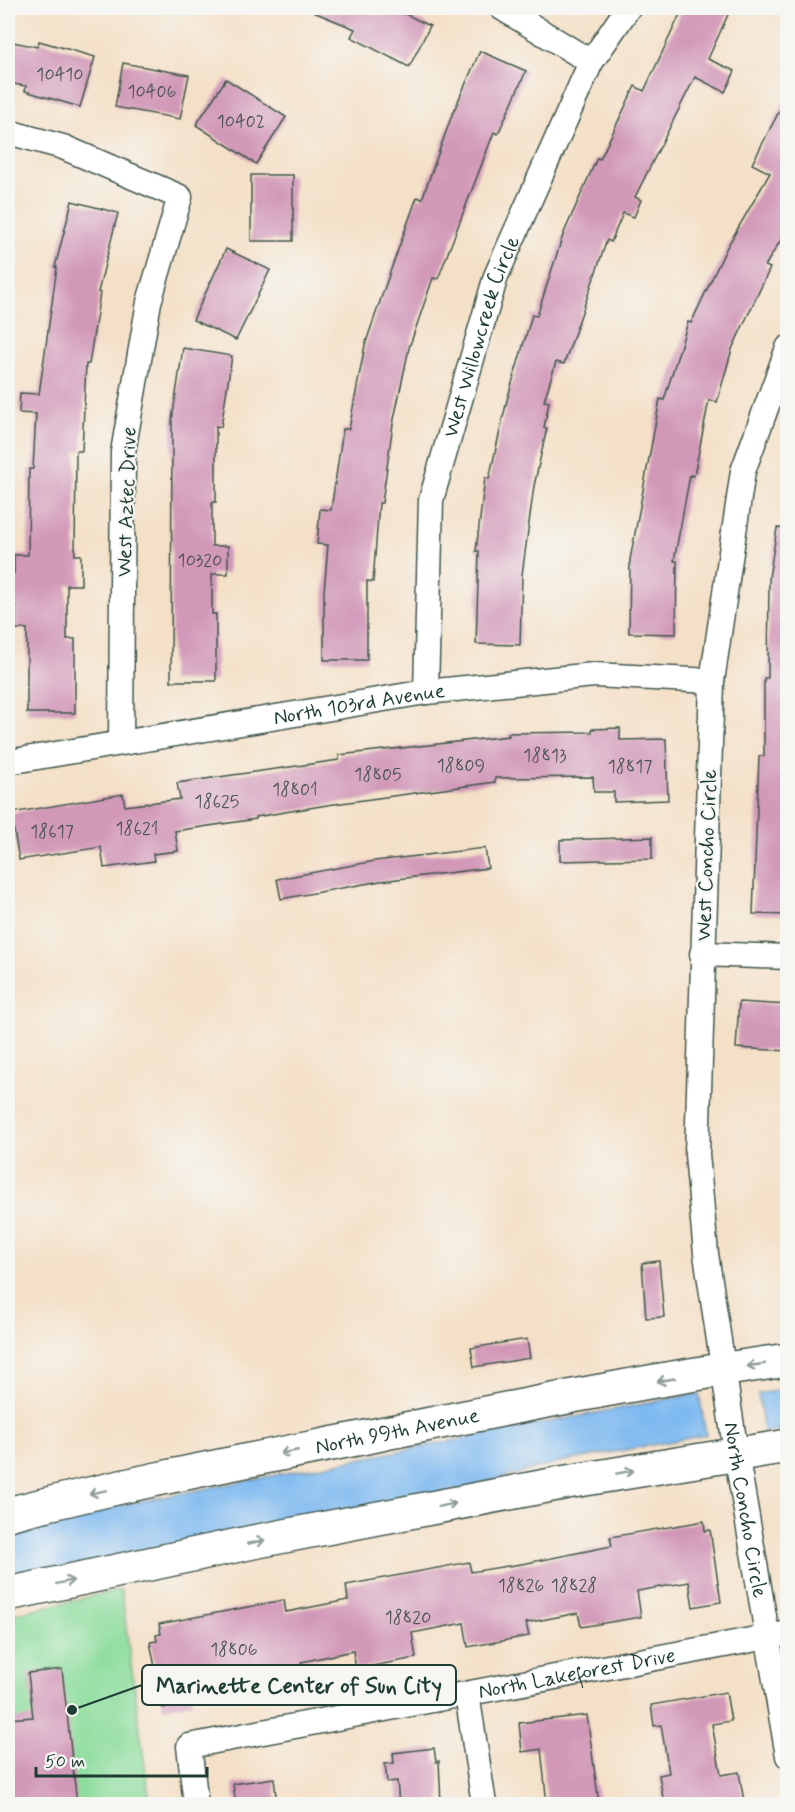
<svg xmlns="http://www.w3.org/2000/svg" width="795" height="1812" viewBox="0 0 795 1812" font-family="Mynerve,sans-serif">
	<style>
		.park { fill: #8ddd9d; stroke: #568d68; stroke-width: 1.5 }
		.water { fill: #7eb9f0; stroke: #4e7b92; stroke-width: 1.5 }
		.building { fill: #d198b8 }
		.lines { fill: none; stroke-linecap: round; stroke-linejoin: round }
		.minor-casing { stroke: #3f554a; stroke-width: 27 }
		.secondary-casing { stroke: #3f554a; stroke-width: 36 }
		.minor { stroke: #fff; stroke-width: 24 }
		.secondary { stroke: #fff; stroke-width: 33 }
		.oneway { stroke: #8f9e9a }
		.labels { text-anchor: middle; stroke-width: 4.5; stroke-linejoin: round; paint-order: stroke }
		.number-label { font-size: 18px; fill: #4c5455 }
		.street-label { font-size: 21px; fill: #1f3d34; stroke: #f6f6f2 }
		.leader { fill: none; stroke: #1f3d34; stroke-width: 2 }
		.callout-dot { fill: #1f3d34; stroke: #f6f6f2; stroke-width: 2 }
		.callout { fill: #f6f6f2; stroke: #1f3d34; stroke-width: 2 }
		.callout-label { font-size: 22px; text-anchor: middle; font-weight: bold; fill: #1f3d34 }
	</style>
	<rect width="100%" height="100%" fill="#f6f6f2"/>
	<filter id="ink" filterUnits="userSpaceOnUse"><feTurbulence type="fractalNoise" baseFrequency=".0167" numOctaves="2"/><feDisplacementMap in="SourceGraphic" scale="12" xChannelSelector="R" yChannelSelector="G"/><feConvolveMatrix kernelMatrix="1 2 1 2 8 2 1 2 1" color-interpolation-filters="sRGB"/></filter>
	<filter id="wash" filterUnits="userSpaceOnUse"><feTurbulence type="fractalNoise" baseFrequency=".008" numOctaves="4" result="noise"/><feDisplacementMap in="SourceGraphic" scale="24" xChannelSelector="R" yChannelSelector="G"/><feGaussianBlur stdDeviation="1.35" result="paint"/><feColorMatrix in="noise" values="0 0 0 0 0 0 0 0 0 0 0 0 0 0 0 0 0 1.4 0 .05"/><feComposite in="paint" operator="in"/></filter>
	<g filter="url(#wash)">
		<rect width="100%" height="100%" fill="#f4e0c7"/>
		<!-- park -->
		<path class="park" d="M121 1590 150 1804H8V1615Z"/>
		<!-- water -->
		<g class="water">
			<path d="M787 1389V1429L764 1432 758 1394Z"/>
			<path d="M699 1393 706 1435 555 1463 469 1487 8 1585V1528L13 1526Z"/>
		</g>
		<g id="blocks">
			<!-- building -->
			<g class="building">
				<path d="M304 8H393L430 26 409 67 351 37 355 29Z"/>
				<path d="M683 8H731L708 59 735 71 725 92 695 77 635 197 641 200 634 217 623 213 611 242 607 240 564 364 556 362 544 401 549 402 544 428H547L534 486 522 575 520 645 476 644 479 551H476L485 478 489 479 507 400 532 315 537 316 563 235 597 158 600 159 635 86 644 91Z"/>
				<path d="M8 41 37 47 39 41 95 57 80 107 25 91 26 86 8 83Z"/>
				<path d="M480 51 526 71 498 134 494 132 438 279 433 278 409 348 393 424 382 503H379L373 582 367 581V660H324V592L328 545 317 544 320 509 331 510 343 429H349L365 345 389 275 417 197 422 199 452 115Z"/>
				<path d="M123 63 189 75 180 119 115 107Z"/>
				<path d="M226 79 286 117 256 164 196 125Z"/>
				<path d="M788 94V228L765 266 770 268 732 349 717 402 709 400 694 476 690 475 674 561H677L676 634 629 633 630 560 660 399 664 400 688 322 691 323 727 247 770 173 752 164Z"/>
				<rect x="251" y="175" width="42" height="66"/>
				<path d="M72 201 118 213 98 292 100 293 89 364H86L82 451H76L75 555H81V585H67V639H75V713H27V629H16V606H8V573H14V555H28L29 469H33L36 414 19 413 20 393 39 394 57 267H55Z"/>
				<path d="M226 249 270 270 236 340 193 320Z"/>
				<path d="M183 348 232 356 221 427 216 426V502H212V546H228V574H212V614H216V681H171L172 420Z"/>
				<path d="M777 528 788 529V915L753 914 759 756H764V678H768L769 578Z"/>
				<path d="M620 728V740L666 739 668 800 614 802V792H594L593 777 495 778V782L327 805 256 817V819L175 831 178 851 153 854 154 861 104 868 101 847 19 860 11 813 123 794 125 806 180 799 177 783 339 760V755L509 736 508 733 592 732V729Z"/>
				<path d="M652 837V859L560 861V840Z"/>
				<path d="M485 848 488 868 381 881 281 899 277 879 375 861Z"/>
				<path d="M739 1002 788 1005V1051L736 1048Z"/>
				<path d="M659 1261 664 1317 646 1318 642 1263Z"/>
				<path d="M527 1339 530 1358 474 1367 471 1348Z"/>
				<path d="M704 1521 705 1531 710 1530 721 1602 693 1607 689 1582 637 1591 641 1617 581 1627 578 1613 526 1623 529 1636 468 1647 464 1623 412 1633 416 1658 356 1669 353 1651 301 1662 305 1680 244 1691 239 1667 187 1678 192 1703 163 1708 150 1642 157 1641 156 1635 161 1634 159 1624 284 1600 286 1612 348 1600 346 1585 469 1562 471 1572 527 1563 612 1546 610 1537Z"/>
				<path d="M62 1669 77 1804H8V1719L33 1717 28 1673Z"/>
				<path d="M726 1692 731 1721 712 1724 721 1775 739 1772 744 1801 724 1804H664L659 1775 669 1773 661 1725 654 1726 651 1705Z"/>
				<path d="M587 1715 599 1804H547L541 1749 522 1752 519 1723Z"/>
				<path d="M434 1748 436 1762 439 1761 441 1804H399L397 1781 387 1782 385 1764 394 1763 393 1753Z"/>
				<path d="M274 1778 277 1804H236L233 1784Z"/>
			</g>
		</g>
	</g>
	<g filter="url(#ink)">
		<use href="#blocks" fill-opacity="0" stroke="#3f554a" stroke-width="1.5"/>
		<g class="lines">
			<!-- minor casing -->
			<g class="minor-casing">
				<g id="minor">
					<path d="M502 8 591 62"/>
					<path d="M8 132 63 147 180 197 149 302 123 452 121 742"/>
					<path id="s1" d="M788 348 743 471 712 681 697 1154 706 1254 736 1453 788 1756"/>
					<path id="s2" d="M426 692 431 500 496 276 591 62 628 8"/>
					<path id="s3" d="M8 762 426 692 594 675 712 681"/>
					<path d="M702 954 788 957"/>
					<path d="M467 1694 484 1804"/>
					<path id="s4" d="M196 1804 189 1746 788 1633"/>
				</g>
			</g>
			<!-- secondary casing -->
			<g class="secondary-casing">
				<g id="secondary">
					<path id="s5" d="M8 1514C131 1482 256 1459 381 1434 516 1407 651 1379 788 1360"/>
					<path d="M8 1594 253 1542 567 1482 788 1446"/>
				</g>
			</g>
			<!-- minor -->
			<use href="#minor" class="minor"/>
			<!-- secondary -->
			<use href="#secondary" class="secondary"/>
		</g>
		<!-- one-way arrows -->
		<defs><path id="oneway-shaft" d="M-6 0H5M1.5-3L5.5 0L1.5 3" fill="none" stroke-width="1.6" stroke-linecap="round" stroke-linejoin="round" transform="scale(1.5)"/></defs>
		<g class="oneway">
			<use href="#oneway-shaft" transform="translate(756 1365) rotate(172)"/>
			<use href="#oneway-shaft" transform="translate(666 1380) rotate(169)"/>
			<use href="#oneway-shaft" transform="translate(289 1452) rotate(169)"/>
			<use href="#oneway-shaft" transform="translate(625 1472) rotate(-10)"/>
			<use href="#oneway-shaft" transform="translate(98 1492) rotate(168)"/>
			<use href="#oneway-shaft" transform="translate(447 1505) rotate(-11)"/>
			<use href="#oneway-shaft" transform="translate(256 1542) rotate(-11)"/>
			<use href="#oneway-shaft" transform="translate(65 1582) rotate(-12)"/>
		</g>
	</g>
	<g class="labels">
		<!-- number labels -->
		<g class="number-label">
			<text x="60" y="80">10410</text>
			<text x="152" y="97">10406</text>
			<text x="241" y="127">10402</text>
			<text x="200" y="566">10320</text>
			<text x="545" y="761">18813</text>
			<text x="461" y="771">18809</text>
			<text x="630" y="772">18817</text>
			<text x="378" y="780">18805</text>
			<text x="295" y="795">18801</text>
			<text x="217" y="807">18625</text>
			<text x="137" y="834">18621</text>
			<text x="52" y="837">18617</text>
			<text x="521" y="1591">18826</text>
			<text x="574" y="1591">18828</text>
			<text x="408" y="1623">18820</text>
			<text x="234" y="1655">18806</text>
		</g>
		<!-- street labels -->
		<g class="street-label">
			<text dy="7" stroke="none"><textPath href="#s2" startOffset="363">West Willowcreek Circle</textPath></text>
			<text transform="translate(126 502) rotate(-88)" y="7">West Aztec Drive</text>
			<text dy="7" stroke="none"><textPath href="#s3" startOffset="356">North 103rd Avenue</textPath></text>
			<text transform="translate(706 855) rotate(-88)" y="7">West Concho Circle</text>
			<text dy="7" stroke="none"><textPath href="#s5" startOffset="398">North 99th Avenue</textPath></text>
			<text dy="7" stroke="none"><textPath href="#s1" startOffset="1176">North Concho Circle</textPath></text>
			<text dy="7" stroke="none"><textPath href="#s4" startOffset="453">North Lakeforest Drive</textPath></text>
		</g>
	</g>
	<!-- callouts -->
	<path class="leader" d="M72 1710L142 1685"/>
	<circle class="callout-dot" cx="72" cy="1710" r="6"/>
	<rect class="callout" x="142" y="1665" width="314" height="40" rx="6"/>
	<g class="callout-label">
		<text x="299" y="1693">Marinette Center of Sun City</text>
	</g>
	<!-- margin -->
	<rect width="795" height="1812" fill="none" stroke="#f6f6f2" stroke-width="30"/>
	<!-- scale -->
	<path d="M36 1767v9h171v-9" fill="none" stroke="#1f3d34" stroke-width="3"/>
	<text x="45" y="1767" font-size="18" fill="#1f3d34" stroke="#f6f6f2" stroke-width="4.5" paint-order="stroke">50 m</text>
</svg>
